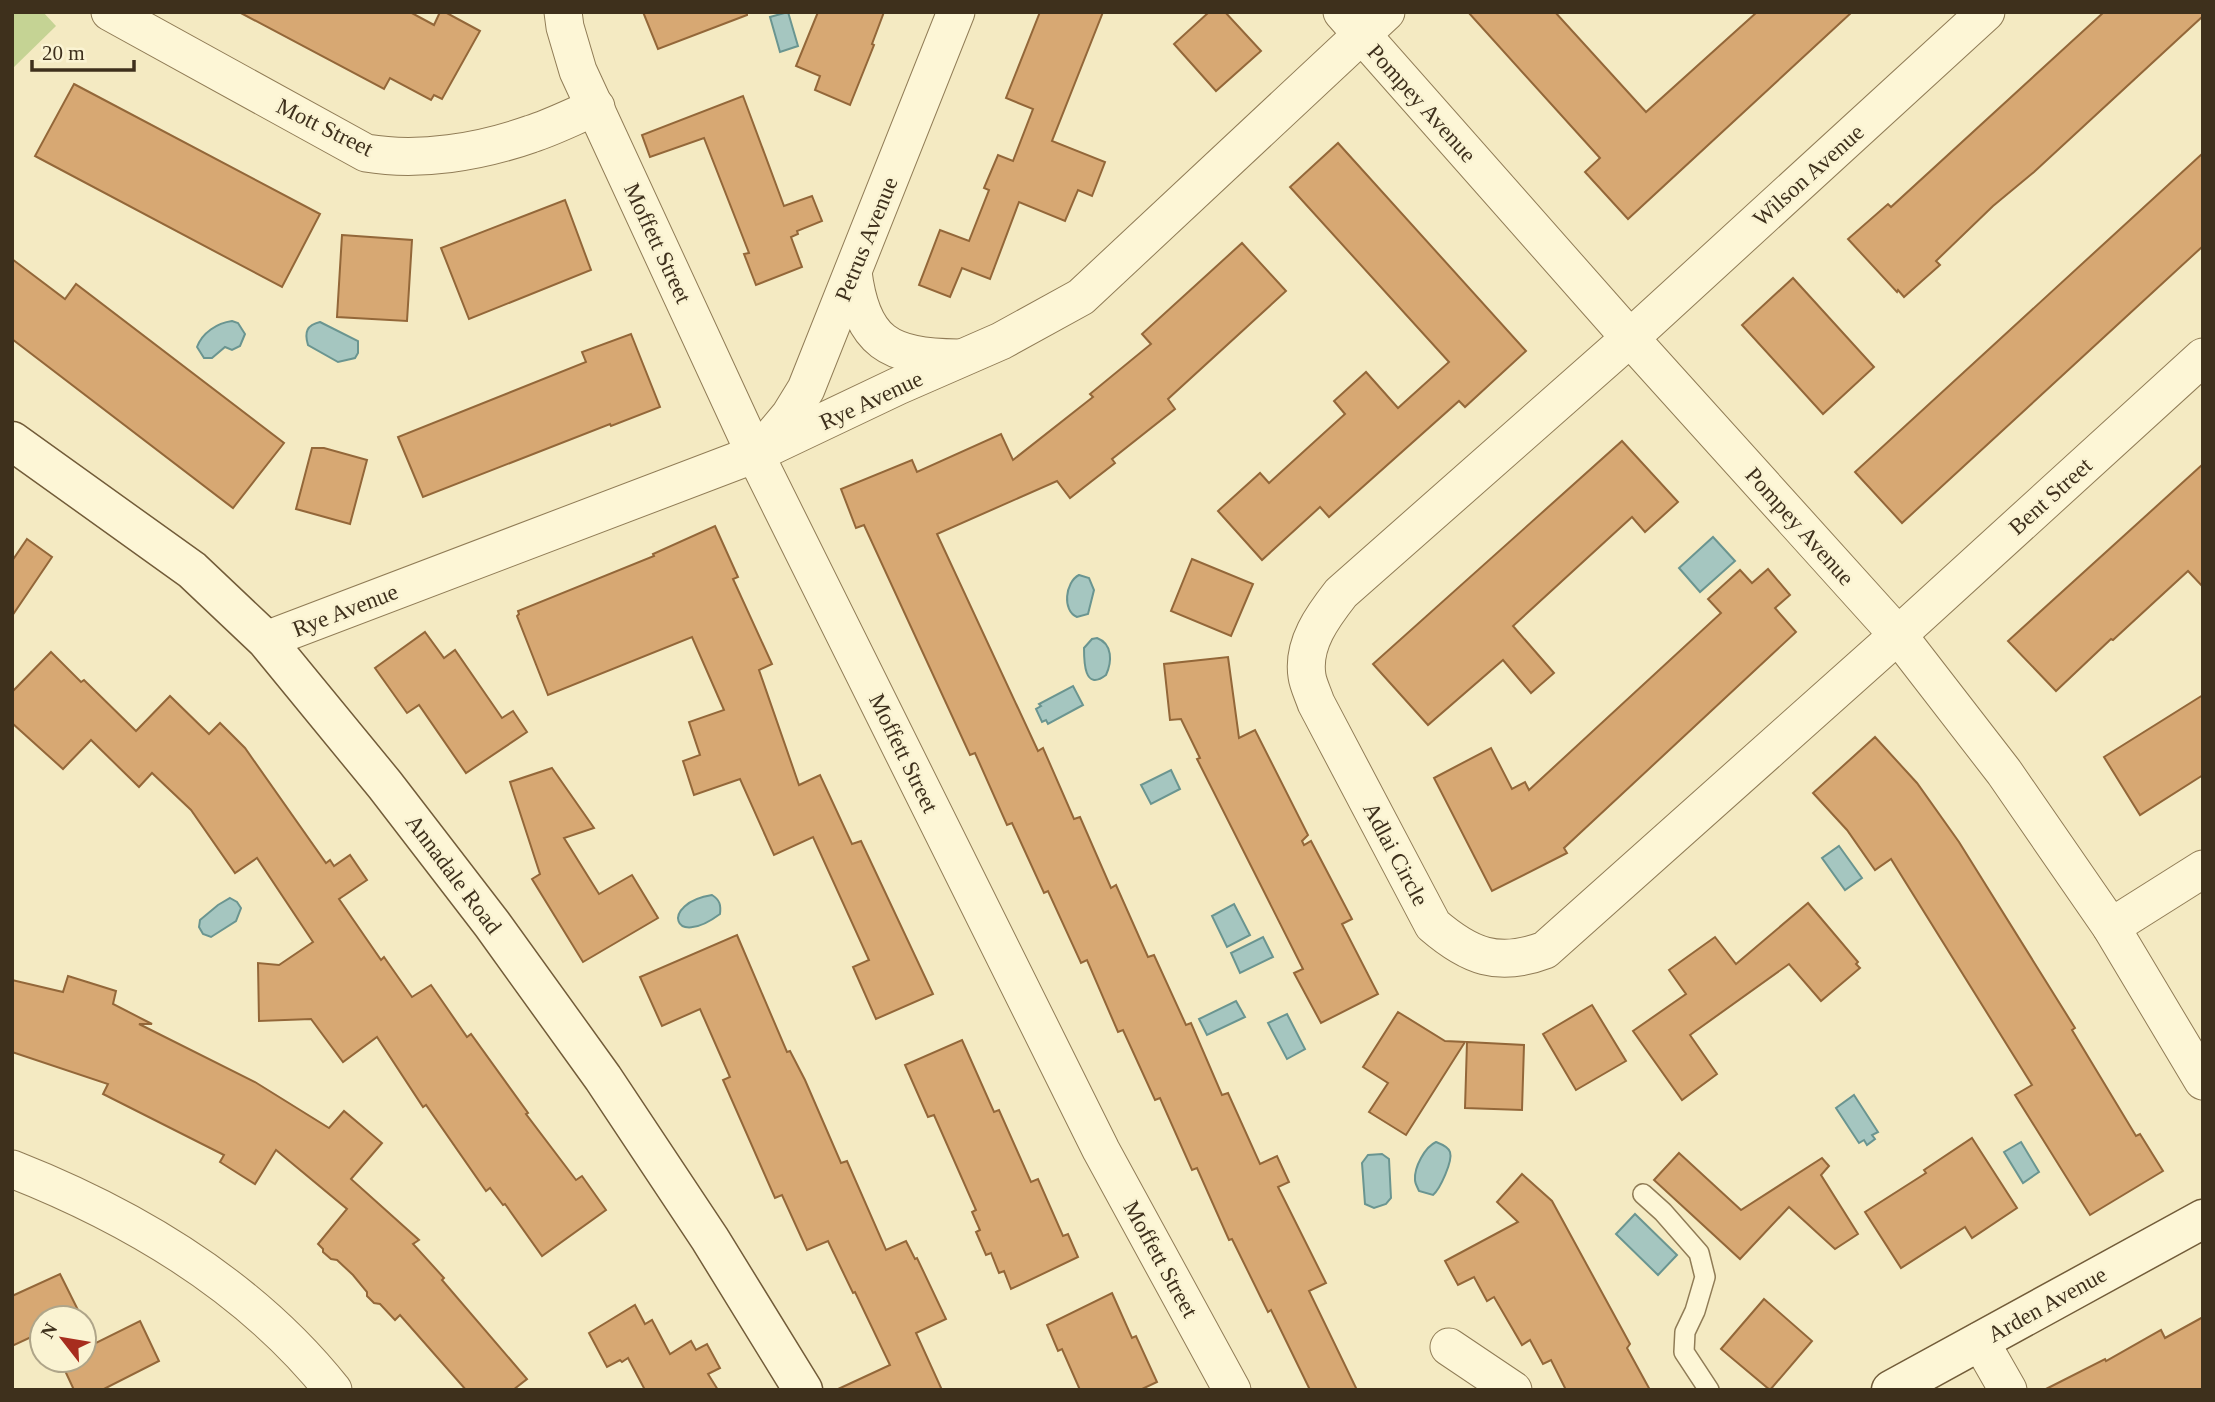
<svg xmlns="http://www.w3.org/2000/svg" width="2215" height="1402" viewBox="0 0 2215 1402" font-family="'Times New Roman',serif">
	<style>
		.green { fill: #c5d394 }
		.water { fill: #a5c6c0; stroke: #6a9590; stroke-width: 2 }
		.building { fill: #d7a873; stroke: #936739; stroke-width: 2 }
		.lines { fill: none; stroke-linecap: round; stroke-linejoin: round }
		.lane-casing { stroke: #907c56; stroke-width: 22 }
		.street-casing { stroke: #907c56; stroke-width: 39 }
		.secondary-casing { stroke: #725c39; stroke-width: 41 }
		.lane { stroke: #fdf6d6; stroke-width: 19 }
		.street { stroke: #fdf6d6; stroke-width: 37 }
		.secondary { stroke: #fdf6d6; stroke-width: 38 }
		.labels { text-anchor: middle; stroke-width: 5; stroke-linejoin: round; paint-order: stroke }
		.street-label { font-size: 23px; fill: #3e301c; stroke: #faf3d2 }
	</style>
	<rect width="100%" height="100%" fill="#f4eac2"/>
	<!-- green -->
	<path class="green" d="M12 12H43L56 26 12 69Z"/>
	<!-- water -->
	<g class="water">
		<path d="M788 12 798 46 780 52 770 17Z"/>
		<path d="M232 321 238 323 245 334 240 346 232 350 225 347 212 358H204L197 347C202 333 217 323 232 321Z"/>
		<path d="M320 322 358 341V353L355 358 338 362 308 345C304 332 307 325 320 322Z"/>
		<path d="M1713 537 1735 561 1700 592 1679 568Z"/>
		<path d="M1079 575 1089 578 1094 590 1088 614 1077 617C1062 611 1065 582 1079 575Z"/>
		<path d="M1097 638C1113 644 1112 662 1106 675 1084 692 1084 661 1084 648L1092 639Z"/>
		<path d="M1073 686 1083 705 1048 724 1046 720 1042 722 1036 709 1041 706 1039 704Z"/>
		<path d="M1171 770 1180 789 1151 804 1141 785Z"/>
		<path d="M1839 846 1862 878 1845 890 1822 858Z"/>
		<path d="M712 895C720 900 721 905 720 914 672 950 660 903 712 895Z"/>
		<path d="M230 898 237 902 241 908 236 921 211 937 203 934 199 927 200 920 218 905Z"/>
		<path d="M1234 904 1250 935 1227 947 1212 916Z"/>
		<path d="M1263 937 1273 957 1240 973 1231 953Z"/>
		<path d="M1236 1001 1245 1017 1207 1035 1199 1019Z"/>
		<path d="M1287 1014 1305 1049 1287 1059 1268 1023Z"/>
		<path d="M1854 1095 1878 1132 1872 1135 1875 1139 1867 1145 1864 1140 1859 1143 1836 1108Z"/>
		<path d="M1436 1142C1441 1144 1448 1146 1450 1152 1453 1161 1440 1189 1433 1195L1419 1191C1418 1188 1415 1184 1415 1180 1414 1167 1425 1147 1436 1142Z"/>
		<path d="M2021 1142 2039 1172 2023 1183 2004 1152Z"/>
		<path d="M1382 1154 1389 1159 1391 1198 1386 1204 1374 1208 1365 1204 1362 1163 1368 1155Z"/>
		<path d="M1635 1214 1677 1255 1658 1275 1616 1234Z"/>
	</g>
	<!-- building -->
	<g class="building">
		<path d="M239 12H410L434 25 440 12H445L480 31 442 99 434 95 431 100 390 78 384 89Z"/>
		<path d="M643 12H747V15L658 49Z"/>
		<path d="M818 12H884L872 44 874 45 850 105 815 90 820 76 796 66Z"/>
		<path d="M1040 12H1103L1052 141 1105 162 1092 196 1078 190 1065 221 1019 202 990 279 962 268 950 297 919 285 940 230 969 241 989 190 984 188 998 155 1013 161 1033 109 1006 98Z"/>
		<path d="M1209 12H1225L1261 51 1216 91 1174 44Z"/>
		<path d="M1468 12H1555L1646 112 1757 12H1852L1628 219 1585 172 1600 158Z"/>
		<path d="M2104 12H2203V16L2034 172 1993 206 1936 261 1940 265 1923 280 1904 297 1898 290 1897 292 1848 239 1888 204 1891 207Z"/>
		<path d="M74 84 320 214 282 287 35 156Z"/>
		<path d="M743 96 784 206 812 196 822 221 797 231 798 234 791 237 802 267 756 285 744 254 749 253 704 138 650 157 642 135Z"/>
		<path d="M1338 143 1526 351 1465 407 1459 401 1329 517 1320 507 1262 560 1218 511 1260 473 1269 483 1345 414 1334 401 1366 372 1398 408 1449 362 1290 187Z"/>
		<path d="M2203 153V246L1902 523 1855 472Z"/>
		<path d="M565 200 591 270 469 319 441 248Z"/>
		<path d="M342 235 412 240 407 321 337 317Z"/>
		<path d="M1242 243 1286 291 1168 399 1175 409 1112 459 1115 463 1070 498 1057 481 937 534 1038 751 1043 748 1074 819 1080 817 1111 888 1116 885 1148 957 1154 955 1186 1025 1191 1023 1222 1095 1228 1093 1260 1164 1277 1156 1289 1182 1278 1187 1326 1283 1309 1291 1357 1390H1310L1271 1310 1268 1312 1232 1239 1229 1240 1197 1168 1192 1170 1160 1098 1155 1100 1123 1030 1118 1032 1087 960 1081 963 1048 891 1044 893 1012 823 1007 825 975 753 970 755 864 525 856 528 841 489 912 460 917 472 1001 434 1013 460 1093 397 1090 394 1151 344 1142 334Z"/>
		<path d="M12 259 65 299 76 284 284 443 233 508 12 339Z"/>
		<path d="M1793 278 1874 367 1823 414 1742 325Z"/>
		<path d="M631 334 660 407 611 426 610 424 423 497 398 437 586 362 582 352Z"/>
		<path d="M1622 441 1678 502 1645 532 1632 517 1513 626 1554 673 1531 693 1503 660 1428 725 1373 664Z"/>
		<path d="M312 448H324L367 460 350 524 296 509Z"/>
		<path d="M2203 464V587L2188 571 2113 640 2111 639 2056 691 2008 641Z"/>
		<path d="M715 526 738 577 733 579 772 664 759 670 799 785 820 775 852 844 861 841 933 994 876 1019 853 967 869 960 813 837 774 855 740 779 694 795 683 761 700 755 689 722 724 710 692 637 548 695 517 616 519 614 518 611 654 556 653 554Z"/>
		<path d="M27 539 52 557 12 616V561Z"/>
		<path d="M1192 559 1253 584 1231 636 1171 611Z"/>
		<path d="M1768 569 1790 595 1775 608 1796 632 1564 848 1567 853 1492 891 1434 778 1491 748 1512 789 1525 782 1529 790 1721 613 1708 599 1740 570 1752 583Z"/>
		<path d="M425 632 444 658 455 650 502 718 513 711 527 732 466 773 419 705 407 713 375 668Z"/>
		<path d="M51 652 81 682 84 680 136 731 170 696 209 734 220 723 245 748 326 863 330 860 334 866 350 855 367 880 339 899 381 960 384 957 412 997 431 985 467 1037 471 1034 528 1113 526 1114 576 1180 582 1176 606 1210 542 1256 505 1204 503 1205 490 1188 486 1191 426 1105 423 1107 377 1037 343 1062 311 1019 259 1021 258 963 279 965 313 942 257 858 235 873 191 810 152 773 139 787 91 740 63 769 12 723V692Z"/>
		<path d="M1228 657 1239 738 1255 730 1308 835 1302 841 1304 845 1311 841 1352 919 1342 924 1378 994 1321 1023 1294 973 1303 969 1197 759 1200 758 1181 719 1170 720 1164 664Z"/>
		<path d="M2203 695V775L2140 815 2104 757Z"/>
		<path d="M1875 737 1917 783 1959 842 2075 1028 2072 1030 2136 1136 2140 1134 2163 1171 2090 1215 2015 1095 2032 1085 1891 859 1875 870 1847 830 1813 793Z"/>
		<path d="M552 768 594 828 564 838 599 894 632 875 658 918 583 962 532 879 540 874 510 782Z"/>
		<path d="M1808 903 1858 962 1856 964 1860 968 1821 1001 1789 964 1690 1035 1717 1074 1682 1100 1633 1031 1686 994 1669 970 1715 937 1736 964Z"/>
		<path d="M737 935 787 1052 790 1051 805 1080 841 1163 847 1161 886 1250 906 1241 915 1259 917 1258 946 1319 916 1333 942 1390H836L890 1365 855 1292 853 1293 828 1241 807 1250 782 1195 775 1198 723 1080 730 1077 700 1009 662 1026 640 977Z"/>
		<path d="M68 976 116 991 113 1004 152 1024H139L255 1082 329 1128 344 1111 382 1143 351 1179 419 1240 413 1244 444 1278 442 1280 527 1379 513 1390H466L400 1315 395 1320 380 1304 374 1303 367 1296V1292L353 1275 337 1260 331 1259 323 1252V1249L318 1244 347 1209 276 1150 255 1184 220 1162 224 1155 103 1094 108 1084 12 1052V980L63 992Z"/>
		<path d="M1592 1005 1626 1061 1576 1090 1543 1034Z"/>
		<path d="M1398 1012 1445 1041 1465 1042 1406 1135 1369 1112 1388 1083 1363 1067Z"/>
		<path d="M962 1040 994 1112 999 1110 1031 1182 1038 1179 1063 1236 1068 1234 1078 1257 1011 1289 1004 1271 999 1273 991 1253 986 1255 976 1232 980 1230 972 1212 976 1210 934 1115 928 1117 905 1065Z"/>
		<path d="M1467 1042 1524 1045 1522 1110 1465 1108Z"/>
		<path d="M1972 1138 2017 1208 1972 1238 1965 1227 1901 1268 1865 1212 1926 1173 1924 1170Z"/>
		<path d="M1679 1153 1741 1210 1822 1158 1829 1166 1821 1175 1858 1234 1835 1249 1789 1207 1740 1259 1654 1180Z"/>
		<path d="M1522 1174 1552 1201 1630 1344 1627 1348 1650 1390H1566L1551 1360 1543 1364 1530 1340 1522 1345 1494 1297 1487 1301 1474 1277 1458 1285 1445 1261 1518 1222 1497 1202Z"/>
		<path d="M60 1274 82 1318H42V1332L12 1346V1296Z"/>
		<path d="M1112 1293 1132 1338 1136 1336 1157 1382 1140 1390H1080L1062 1349 1058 1351 1047 1325Z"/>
		<path d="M1764 1299 1812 1341 1770 1390 1721 1349Z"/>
		<path d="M635 1305 645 1324 652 1320 670 1354 691 1341 696 1350 707 1344 720 1368 708 1374 718 1390H645L628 1358 622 1362 620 1360 607 1367 589 1333Z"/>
		<path d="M2203 1317V1390H2044L2105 1359 2106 1361 2161 1330 2165 1338Z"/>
		<path d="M140 1321 159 1361 102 1390H74L60 1360H84V1323L94 1344Z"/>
	</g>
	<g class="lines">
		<!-- lane casing -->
		<g class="lane-casing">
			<path id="lane" d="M1643 1194 1663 1212 1699 1253 1705 1277 1695 1311 1685 1332 1684 1352 1709 1390"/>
		</g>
		<!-- street casing -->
		<g class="street-casing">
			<g id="street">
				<path d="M110 12 366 153C420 162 480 152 531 134 553 127 574 116 596 107"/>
				<path d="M563 12 565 27 578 71 755 454 1101 1150 1232 1390"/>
				<path d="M1342 12 1630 338 1898 635 2004 772 2111 927 2203 1081"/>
				<path d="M1986 12 1630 338 1341 593C1323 616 1302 644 1307 676 1308 684 1313 694 1316 703L1433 925C1469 956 1498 968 1545 950L1898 635 2203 357"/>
				<path d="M853 272C862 343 889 357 958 358"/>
				<path d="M765 445 790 415 806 389 956 12"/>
				<path d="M266 640 755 454 898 386 1001 341 1081 297 1386 12"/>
				<path d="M2111 927 2203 869"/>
				<path d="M12 1169C134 1217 250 1286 333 1390"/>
				<path d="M1980 1341 2008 1390"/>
				<path d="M1449 1347 1513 1390"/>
			</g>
		</g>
		<!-- secondary casing -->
		<g class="secondary-casing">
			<g id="secondary">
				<path d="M12 441 192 570 266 640 385 785 492 924 603 1078 710 1239 803 1390"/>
				<path d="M1891 1390 2203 1219"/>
			</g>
		</g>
		<!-- lane -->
		<use href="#lane" class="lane"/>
		<!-- street -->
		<use href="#street" class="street"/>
		<!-- secondary -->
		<use href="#secondary" class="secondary"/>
	</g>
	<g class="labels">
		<!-- street labels -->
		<g class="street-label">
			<text transform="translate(1422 103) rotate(48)" y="8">Pompey Avenue</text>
			<text transform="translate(325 127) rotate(26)" y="8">Mott Street</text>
			<text transform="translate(1808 175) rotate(-42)" y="8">Wilson Avenue</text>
			<text transform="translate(866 239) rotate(-68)" y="8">Petrus Avenue</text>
			<text transform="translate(658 243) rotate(65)" y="8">Moffett Street</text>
			<text transform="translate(871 400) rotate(-25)" y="8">Rye Avenue</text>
			<text transform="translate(2050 496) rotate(-42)" y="8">Bent Street</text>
			<text transform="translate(1800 526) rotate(48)" y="8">Pompey Avenue</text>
			<text transform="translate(345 610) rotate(-21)" y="8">Rye Avenue</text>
			<text transform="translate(904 753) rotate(64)" y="8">Moffett Street</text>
			<text transform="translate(1396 854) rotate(62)" y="8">Adlai Circle</text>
			<text transform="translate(454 874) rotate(53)" y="8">Annadale Road</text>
			<text transform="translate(1161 1259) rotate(61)" y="8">Moffett Street</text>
			<text transform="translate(2047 1304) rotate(-29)" y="8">Arden Avenue</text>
		</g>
	</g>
	<!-- border -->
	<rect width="2215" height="1402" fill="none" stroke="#3e301c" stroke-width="28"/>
	<!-- north arrow -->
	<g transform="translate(63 1339) rotate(301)"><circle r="33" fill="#faf3d2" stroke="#afa589" stroke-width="2"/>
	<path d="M0-5L12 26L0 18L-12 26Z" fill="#a72d1e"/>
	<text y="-10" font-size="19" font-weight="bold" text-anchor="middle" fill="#3e301c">N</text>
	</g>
	<!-- scale -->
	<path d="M32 60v10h102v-10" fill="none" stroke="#3e301c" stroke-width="3.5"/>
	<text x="42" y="60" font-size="21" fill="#3e301c" stroke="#faf3d2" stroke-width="5" paint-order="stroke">20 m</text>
</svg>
